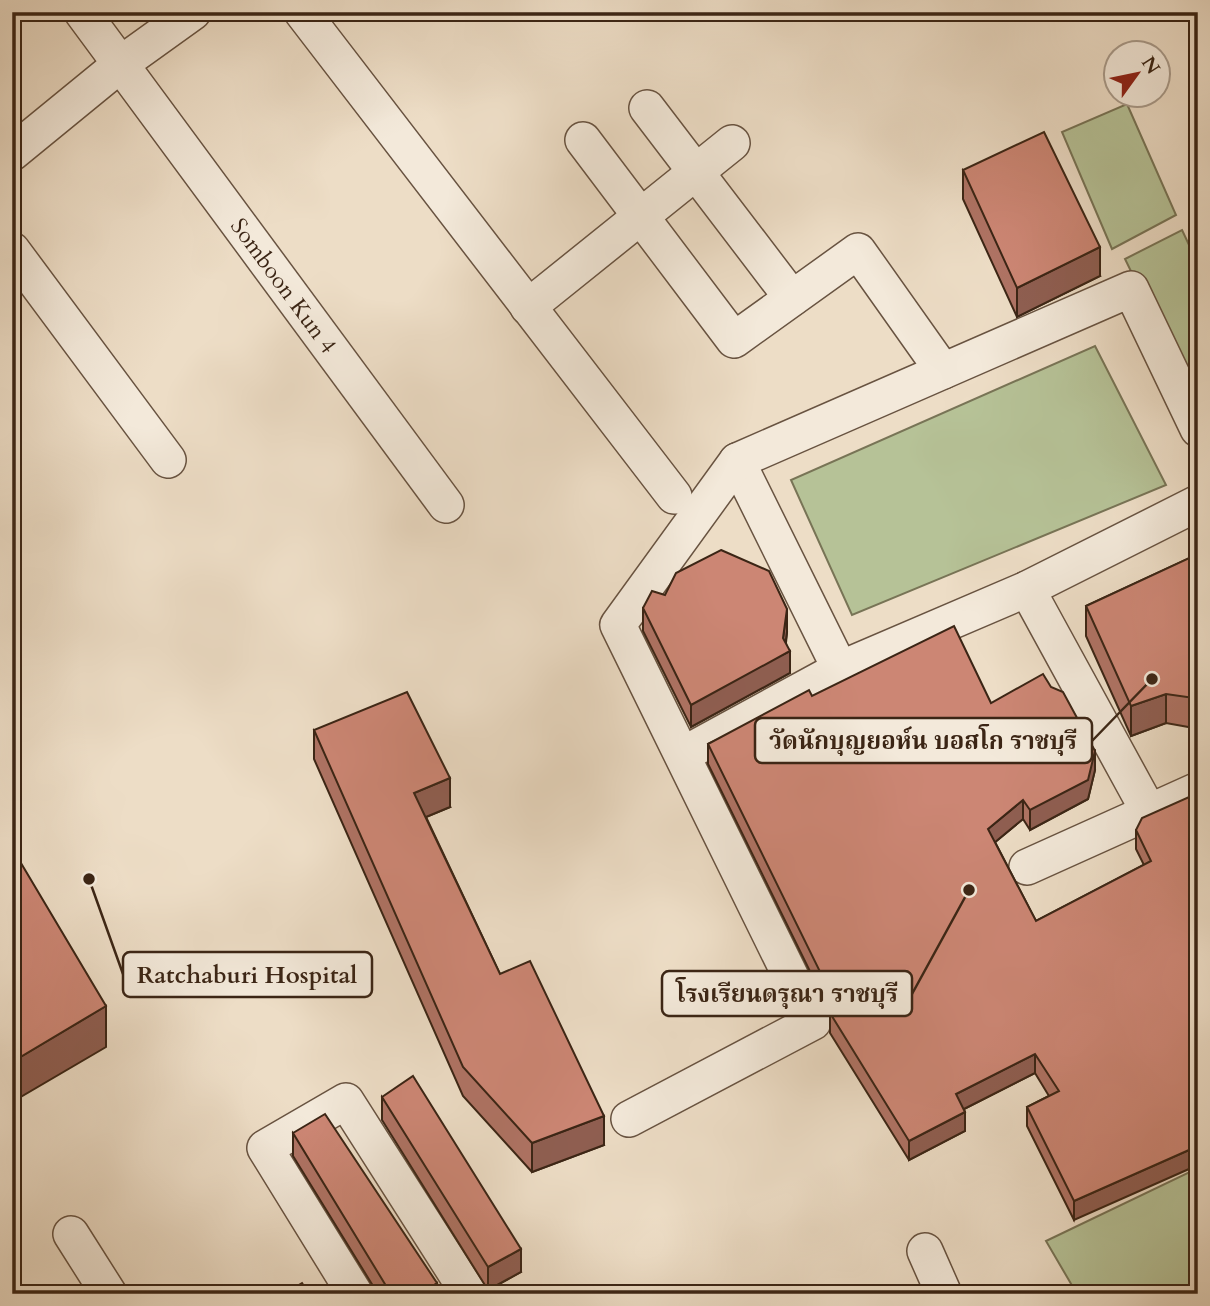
<svg xmlns="http://www.w3.org/2000/svg" width="1210" height="1306" viewBox="0 0 1210 1306" font-family="Cardo,'Noto Serif Thai',serif">
	<style>
		.pitch { fill: #b6c297; stroke: #787456; stroke-width: 2 }
		.lines { fill: none; stroke-linecap: round; stroke-linejoin: round }
		.minor-casing { stroke: #685341; stroke-width: 38 }
		.minor { stroke: #f3e9da; stroke-width: 35 }
		.wall { fill: #af7364; stroke: #3b2515; stroke-width: 2 }
		.shaded-wall { fill: #8f5e51; stroke: #3b2515; stroke-width: 2 }
		.building { fill: #cc8674; stroke: #3b2515; stroke-width: 2 }
		.labels { text-anchor: middle; stroke-width: 5; stroke-linejoin: round; paint-order: stroke }
		.street-label { font-size: 23px; fill: #3b2515; stroke: #f3e9da }
		.leader { fill: none; stroke: #3b2515; stroke-width: 2.5 }
		.callout-dot { fill: #3b2515; stroke: #f3e9da; stroke-width: 2.5 }
		.callout { fill: #f3e9da; stroke: #3b2515; stroke-width: 2.5 }
		.callout-label { font-size: 24px; text-anchor: middle; font-weight: bold; fill: #3b2515 }
	</style>
	<rect width="100%" height="100%" fill="#edddc6"/>
	<filter id="stains"><feTurbulence type="fractalNoise" baseFrequency=".00286" numOctaves="4"/><feColorMatrix values="0 0 0 0 .2 0 0 0 0 .09 0 0 0 0 .02 0 0 0 .5 -.17"/></filter>
	<radialGradient id="worn" r=".72"><stop offset=".6" stop-color="#630" stop-opacity="0"/><stop offset="1" stop-color="#630" stop-opacity=".3"/></radialGradient>
	<!-- pitch -->
	<g class="pitch">
		<path d="M1127 104 1176 215 1112 249 1062 132Z"/>
		<path d="M1182 230 1198 264V369L1183 378 1125 259Z"/>
		<path d="M1095 346 1166 485 852 615 791 480Z"/>
		<path d="M1198 1168V1294H1077L1046 1241Z"/>
	</g>
	<g class="lines">
		<!-- minor casing -->
		<g class="minor-casing">
			<g id="minor">
				<path id="s1" d="M82 12 446 505"/>
				<path d="M302 12 674 496"/>
				<path d="M647 108 792 298"/>
				<path d="M583 140 734 340 858 251 943 371"/>
				<path d="M12 153 122 63 193 12"/>
				<path d="M12 250 168 460"/>
				<path d="M528 307 732 143"/>
				<path d="M737 461 840 669 1027 589"/>
				<path d="M684 754 840 669"/>
				<path d="M1149 812 1027 589 1198 503"/>
				<path d="M1027 867 1198 790"/>
				<path d="M629 1119 813 1022 618 625 737 461 1131 289 1198 429"/>
				<path d="M71 1234 109 1294"/>
				<path d="M925 1251 944 1294"/>
				<path d="M355 1294 265 1148 346 1101 469 1294"/>
			</g>
		</g>
		<!-- minor -->
		<use href="#minor" class="minor"/>
	</g>
	<!-- wall -->
	<g class="wall">
		<path d="M963 170 1100 276 1017 317 963 199Z"/>
		<path d="M1196 555 1194 728 1166 723 1131 736 1086 636V606Z"/>
		<path d="M643 608 787 632 786 643 790 673 691 727 643 631Z"/>
		<path d="M812 696 991 703 1095 770 1088 799 1030 830 1023 819 995 842 1036 921 1144 865 1136 849V830L1198 793 1074 1220 1027 1126V1107L1049 1096 1035 1073 964 1109 965 1131 909 1160 830 1033V1012L708 764V744Z"/>
		<path d="M314 730 450 807 426 817 500 974 604 1145 532 1172 463 1096 314 759Z"/>
		<path d="M382 1097 521 1272 488 1290 382 1120Z"/>
		<path d="M293 1133 437 1294H378L293 1156Z"/>
	</g>
	<!-- shaded-wall -->
	<g class="shaded-wall">
		<path d="M1100 247V276L1017 317V288Z"/>
		<path d="M787 609V632L784 654 790 651V673L691 727V705L783 638Z"/>
		<path d="M1166 694V723L1131 736V706Z"/>
		<path d="M1198 697V726L1194 728V698Z"/>
		<path d="M1095 751V770L1088 799 1030 830V810Z"/>
		<path d="M450 778V807L414 822V793Z"/>
		<path d="M1023 800V819L988 848V829Z"/>
		<path d="M106 1006V1047L12 1102V1062Z"/>
		<path d="M1035 1054V1073L956 1113V1094Z"/>
		<path d="M965 1112V1131L909 1160V1141Z"/>
		<path d="M604 1116V1145L532 1172V1143Z"/>
		<path d="M1198 1146V1165L1074 1220V1201Z"/>
		<path d="M521 1249V1272L488 1290V1267Z"/>
		<path d="M437 1283V1294H420Z"/>
	</g>
	<!-- building -->
	<g class="building">
		<path d="M1044 132 1100 247 1017 288 963 170Z"/>
		<path d="M721 550 769 571 787 609 783 638 790 651 691 705 643 608 652 591 665 595 676 573Z"/>
		<path d="M1198 553V697L1194 698 1166 694 1131 706 1086 606 1196 555Z"/>
		<path d="M954 626 991 703 1043 674 1051 687 1063 692 1095 751 1088 780 1030 810 1023 800 988 829 1036 921 1151 861 1136 830 1142 818 1198 793V1146L1074 1201 1027 1107 1059 1091 1035 1054 956 1094 965 1112 909 1141 830 1013 833 1003 831 994 708 744 809 690 812 696Z"/>
		<path d="M407 692 450 778 414 793 500 974 530 961 604 1116 532 1143 463 1067 314 730Z"/>
		<path d="M12 848 106 1006 12 1062Z"/>
		<path d="M413 1076 521 1249 488 1267 382 1097Z"/>
		<path d="M325 1114 437 1283 420 1294H391L293 1133Z"/>
		<path d="M302 1283 309 1294H284Z"/>
	</g>
	<g class="labels">
		<!-- street labels -->
		<g class="street-label">
			<text dy="8" stroke="none"><textPath href="#s1" startOffset="340">Somboon Kun 4</textPath></text>
		</g>
	</g>
	<!-- callouts -->
	<path class="leader" d="M1152 679L1092 741M89 879L123 974M969 890L912 994"/>
	<g class="callout-dot">
		<circle cx="1152" cy="679" r="7"/>
		<circle cx="89" cy="879" r="7"/>
		<circle cx="969" cy="890" r="7"/>
	</g>
	<g class="callout">
		<rect x="755" y="718" width="337" height="45" rx="7"/>
		<rect x="123" y="952" width="249" height="45" rx="7"/>
		<rect x="662" y="971" width="250" height="45" rx="7"/>
	</g>
	<g class="callout-label">
		<text x="923" y="749">วัดนักบุญยอห์น บอสโก ราชบุรี</text>
		<text x="247" y="983">Ratchaburi Hospital</text>
		<text x="787" y="1002">โรงเรียนดรุณา ราชบุรี</text>
	</g>
	<!-- margin -->
	<rect width="1210" height="1306" fill="none" stroke="#edddc6" stroke-width="42"/>
	<rect x="14" y="14" width="1182" height="1278" fill="none" stroke="#3b2515" stroke-width="3.5"/>
	<rect x="21" y="21" width="1168" height="1264" fill="none" stroke="#3b2515" stroke-width="2"/>
	<!-- north arrow -->
	<g transform="translate(1137 74) rotate(57)"><circle r="33" fill="#f3e9da" stroke="#a99b8b" stroke-width="2"/>
	<path d="M0-5L12 26L0 18L-12 26Z" fill="#8f2418"/>
	<text y="-10" font-size="19" font-weight="bold" text-anchor="middle" fill="#3b2515">N</text>
	</g>
	<rect width="100%" height="100%" filter="url(#stains)"/>
	<rect width="100%" height="100%" fill="url(#worn)"/>
</svg>
